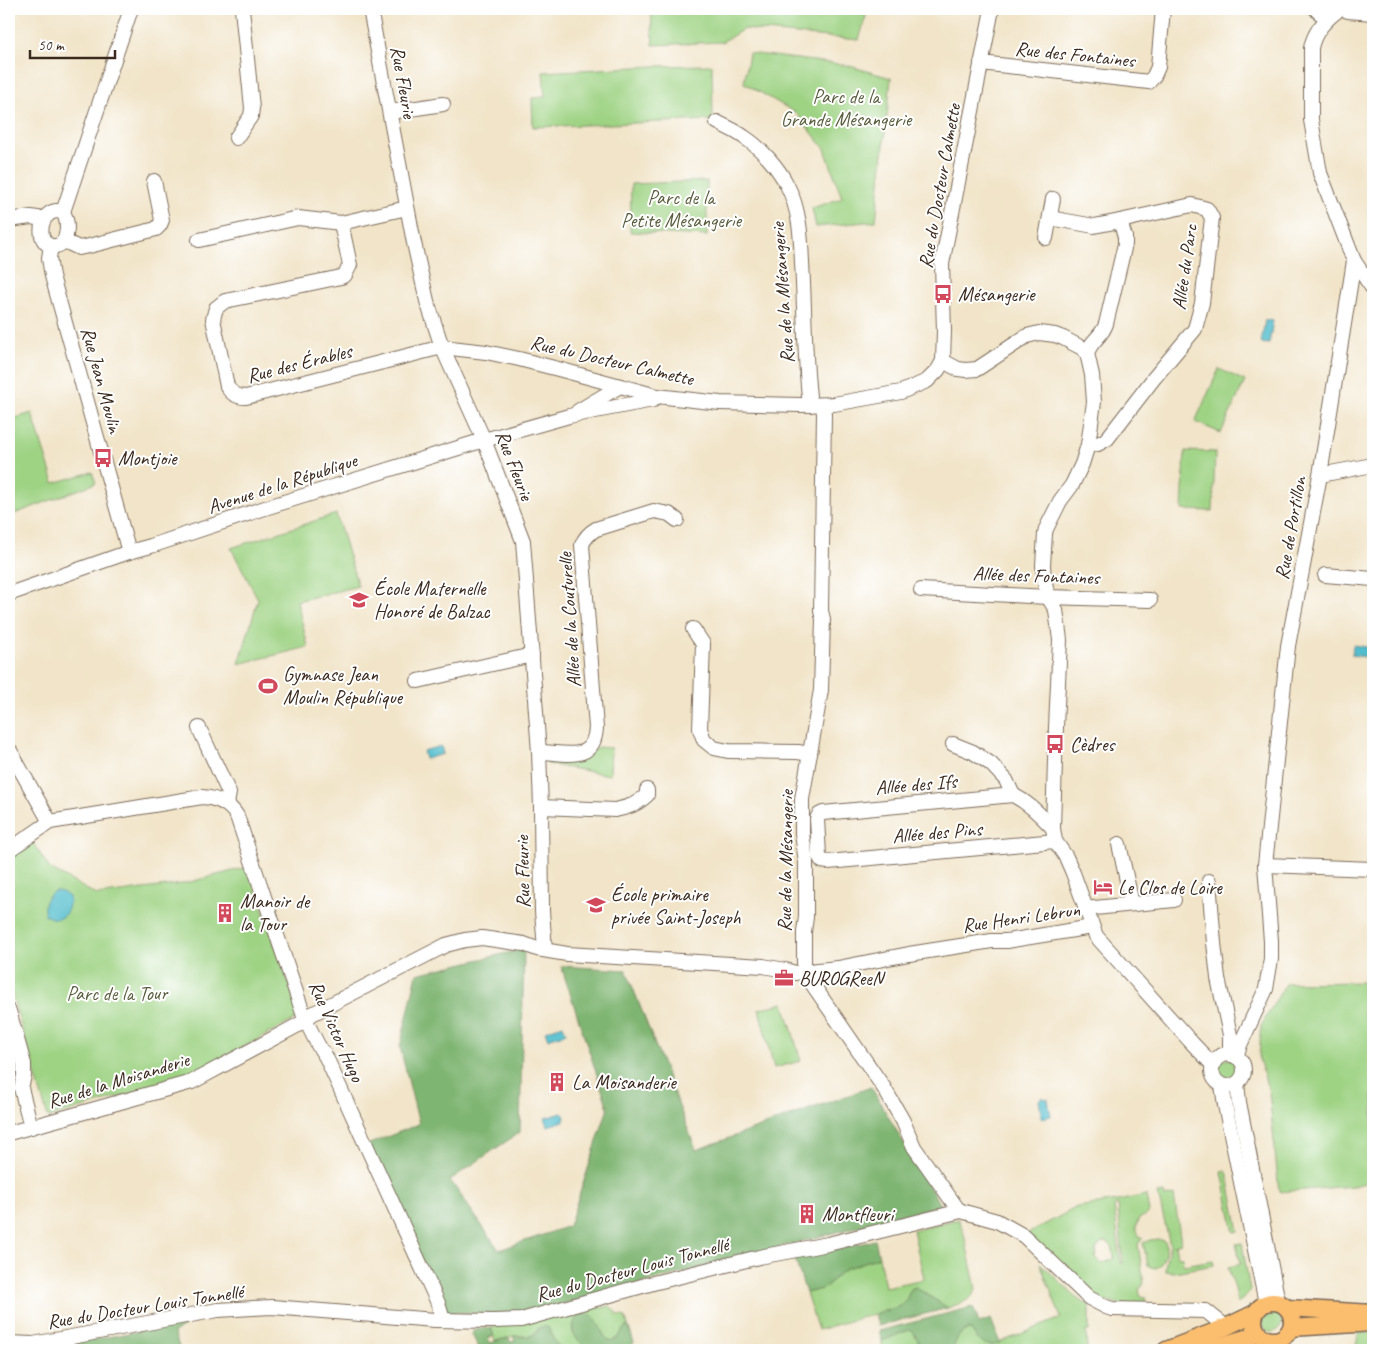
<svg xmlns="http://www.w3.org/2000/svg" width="1382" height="1359" viewBox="0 0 1382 1359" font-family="Caveat,sans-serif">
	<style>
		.green { fill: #9fd384; stroke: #6d7e51; fill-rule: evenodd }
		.forest { fill: #7fb572; stroke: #5d7048 }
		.water { fill: #52bdcd; stroke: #467476 }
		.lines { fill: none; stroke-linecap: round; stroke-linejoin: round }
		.minor-casing { stroke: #7b6b5a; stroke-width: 16 }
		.major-casing { stroke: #7b6b5a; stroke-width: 19 }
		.minor { stroke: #fff; stroke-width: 14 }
		.major { stroke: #fbbd6e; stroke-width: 16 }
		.labels { text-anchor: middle; stroke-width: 4; stroke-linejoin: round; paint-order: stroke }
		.street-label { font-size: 20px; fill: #3b2a1e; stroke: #fff }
		.park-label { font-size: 20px; fill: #595d3d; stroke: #fff }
		.poi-label { font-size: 20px; fill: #3b2a1e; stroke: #fff; text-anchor: start }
	</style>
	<rect width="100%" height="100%" fill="#fff"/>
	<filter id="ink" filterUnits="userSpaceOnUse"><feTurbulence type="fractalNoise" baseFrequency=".02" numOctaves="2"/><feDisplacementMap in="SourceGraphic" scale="10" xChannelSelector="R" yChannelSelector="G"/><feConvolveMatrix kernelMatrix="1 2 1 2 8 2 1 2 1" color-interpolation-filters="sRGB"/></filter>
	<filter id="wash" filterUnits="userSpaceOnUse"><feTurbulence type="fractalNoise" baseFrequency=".0096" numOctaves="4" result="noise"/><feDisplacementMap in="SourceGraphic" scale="20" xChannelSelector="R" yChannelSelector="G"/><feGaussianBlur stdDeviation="1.12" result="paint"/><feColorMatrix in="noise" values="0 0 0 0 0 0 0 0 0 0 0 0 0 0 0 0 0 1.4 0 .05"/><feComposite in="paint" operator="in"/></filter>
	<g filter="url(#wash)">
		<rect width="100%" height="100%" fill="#f1e4c8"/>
		<!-- green -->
		<g class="green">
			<path d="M651 9H868L859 40 744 29 722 42 653 45Z"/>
			<path d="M749 53 846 65 891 78 876 221 816 227 812 208 842 198 825 149 796 113 744 83Z"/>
			<path d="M712 65 713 120 533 127 532 98 545 97 543 72 655 66Z"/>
			<path d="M707 181V236L630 232 631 184Z"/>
			<path d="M1219 369 1245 381 1221 433 1195 422Z"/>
			<path d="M32 413 54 483 92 472 96 483 9 516V420Z"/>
			<path d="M1185 451 1215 452 1213 511 1182 510Z"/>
			<path d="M336 514 358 586 297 601 308 647 239 664 258 599 231 548Z"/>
			<path d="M598 747 611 748 610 775 547 764 549 760 551 759C576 762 578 764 598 747Z"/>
			<path d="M31 840 50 869 97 895 182 884 248 867 300 1017 187 1077 48 1118 9 985V855Z"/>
			<path d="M1373 982V1181L1353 1186 1279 1192 1269 1092 1259 1059 1261 1026 1286 983Z"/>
			<path d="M784 1003 801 1061 774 1068 759 1009Z"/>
			<circle cx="1228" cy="1070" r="11"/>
			<path d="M1227 1171 1239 1231 1234 1232 1222 1172Z"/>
			<path d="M1164 1193 1165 1197 1174 1195 1181 1243 1173 1245H1175L1177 1256 1182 1257 1183 1264 1185 1265 1213 1260 1214 1265 1174 1272 1165 1271 1166 1261 1170 1245 1158 1194Z"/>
			<path d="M1146 1195 1149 1212 1138 1220 1136 1228 1139 1236 1143 1238 1138 1244 1144 1284 1140 1288 1139 1292 1141 1296 1145 1297 1147 1308 1086 1299 1027 1234 1077 1207 1118 1201ZM1118 1205V1206L1123 1263H1121L1114 1206ZM1104 1242C1114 1243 1113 1251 1114 1258L1102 1264 1094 1257 1097 1256 1096 1250 1099 1245Z"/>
			<path d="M958 1219 963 1230 976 1288C974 1301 959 1303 948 1308L915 1287 911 1289 905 1302 898 1307 818 1330 806 1293 825 1288 836 1276 847 1268 879 1257 885 1287 924 1279 913 1230Z"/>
			<path d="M1158 1239C1160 1240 1164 1240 1165 1242 1169 1247 1162 1267 1156 1268 1153 1268 1150 1266 1148 1265L1143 1243 1150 1240Z"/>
			<path d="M1242 1243 1250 1291 1238 1304 1235 1288 1228 1267 1241 1264 1236 1244Z"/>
			<path d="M1040 1263 1079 1300 1089 1305V1331H1086L1087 1350H952C956 1341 959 1329 971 1330L977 1339 991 1346 1061 1318Z"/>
			<path d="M598 1304 600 1308 609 1306 615 1310 618 1315 625 1317 628 1325C624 1329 621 1334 617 1338 604 1349 600 1322 594 1317 591 1314 587 1314 582 1314L572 1329 574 1336 588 1350C563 1350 557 1354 549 1328L539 1327C532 1340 527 1335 515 1336 508 1337 502 1340 495 1341L491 1328Z"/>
			<circle cx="1272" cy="1322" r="10"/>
			<path d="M909 1330 913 1331 921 1346 926 1350H882V1341Z"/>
			<path d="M1358 1333H1372L1373 1350H1353L1357 1341Z"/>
		</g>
		<!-- forest -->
		<g class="forest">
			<path d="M524 949 520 1132 450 1180 499 1250 569 1226 608 1108 561 966 626 970 696 1150 871 1087 940 1205 521 1315 446 1312 367 1145 419 1124 400 1047 417 974Z"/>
			<path d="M875 1240 879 1257 847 1268 836 1276 825 1288 806 1293 794 1256 840 1249Z"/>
			<path d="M915 1287 948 1308 878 1326 875 1314 898 1307 905 1302 911 1289Z"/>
			<path d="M973 1307 979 1323 991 1319 1000 1343C985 1349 980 1343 971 1330 959 1329 956 1341 952 1350H926L921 1346 913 1331 909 1330 882 1341 879 1331Z"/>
			<path d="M582 1314C587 1314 591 1314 594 1317 600 1322 604 1349 617 1338 621 1334 624 1329 628 1325L634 1343 623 1350H588C581 1341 569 1336 574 1323 576 1318 578 1316 582 1314Z"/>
			<path d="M183 1323 184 1326 174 1332 180 1350H37Z"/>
			<path d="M544 1326 549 1328C552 1337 555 1346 565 1350H480L472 1335 474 1329 491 1328 494 1336 488 1338 490 1343 509 1338 510 1342 515 1341 513 1336C520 1336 529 1338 535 1334 539 1330 538 1328 544 1326Z"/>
		</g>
		<!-- water -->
		<g class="water">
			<path d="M1265 320 1273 321 1269 344 1261 343Z"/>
			<path d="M1353 645 1373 648V658L1352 655Z"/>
			<path d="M441 746 443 754 425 759 423 751Z"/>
			<path d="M55 891C61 891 65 893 69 897 71 912 61 925 45 915 42 904 45 897 55 891Z"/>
			<path d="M563 1025 566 1033 548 1039 545 1031Z"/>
			<path d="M1042 1097 1046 1099H1048L1051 1116 1042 1118 1039 1100Z"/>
			<path d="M562 1113 565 1116 564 1121 548 1126 545 1118Z"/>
		</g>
	</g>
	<g filter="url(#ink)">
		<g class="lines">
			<!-- minor casing -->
			<g class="minor-casing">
				<g id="minor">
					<path d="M370 9 414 243 427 301 442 347 484 440 523 541 539 752 541 807 542 911 545 950"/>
					<path d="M1316 9C1321 16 1329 18 1336 12"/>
					<path d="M1343 9 1348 11 1373 13"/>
					<path d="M981 63 1149 82 1154 76 1158 67 1163 9"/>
					<path d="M390 112 443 104"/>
					<path d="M717 122C726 127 736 131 744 137 761 148 778 167 787 185 800 210 801 237 802 263 805 311 804 358 810 405"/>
					<path d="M236 138 251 116 252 108 242 9"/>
					<path d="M56 211 63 212C67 219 68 227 66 235 65 241 61 245 56 246 37 249 36 214 56 211Z"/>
					<path d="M63 212 131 9"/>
					<path d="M1050 218 1094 226 1120 221 1192 205 1207 209 1212 218 1202 303 1195 329 1154 378 1107 439 1098 444 1088 445"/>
					<path d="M9 220 31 217 43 219"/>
					<path d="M341 223 350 265 345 275 341 277 225 301 216 308 213 319 227 386C231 394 237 397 246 397L442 347 486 352 519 359 562 370 657 396 720 403 801 405 834 404 901 392 927 381 938 370 943 361 944 331 942 264 992 9"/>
					<path d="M1046 238 1053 199"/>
					<path d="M199 240 298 218 341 223 407 208"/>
					<path d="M64 241 79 248 89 246 156 229 160 225 162 220 154 181"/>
					<path d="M51 246 49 258 52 276 129 552"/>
					<path d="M1354 261 1373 289"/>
					<path d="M1087 353C1092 339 1101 338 1106 324L1125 244V237L1120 221"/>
					<path d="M943 361 958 369 966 370 977 369 1027 336 1039 333 1055 335 1063 338 1082 348 1087 353 1092 375 1094 402 1088 445 1082 464 1072 485 1060 501 1046 529 1045 534 1043 565 1044 579 1048 597 1056 610 1060 640 1056 727 1053 828 1055 841 1066 857 1073 873 1096 936 1192 1043 1213 1065"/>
					<path d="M823 405 824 414 821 611 823 619 821 690 802 799V833L806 862V917L804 932V972L884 1088 903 1121 914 1147 957 1208 961 1211"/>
					<path d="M578 411 620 386"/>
					<path d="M1320 475 1373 465"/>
					<path d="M1325 575 1373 579"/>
					<path d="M921 590 1048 597 1150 600"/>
					<path d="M9 594 129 552 151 546 268 507 484 440 569 416 653 400 657 396"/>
					<path d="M693 629 703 644 700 729 704 740 714 748 728 751 798 752 810 754"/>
					<path d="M418 681 532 655"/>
					<path d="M199 728 229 793 227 804"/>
					<path d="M953 744 973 752 991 764 1006 780 1013 795"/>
					<path d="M9 749 50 822"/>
					<path d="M539 752C564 752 594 764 596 728L582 545C585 537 589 533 596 529L654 511 669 514 677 520"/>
					<path d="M541 807 615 810C629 807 636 805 647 795V790"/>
					<path d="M1053 828C1040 815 1029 803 1013 795L823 813 819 815 817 819 819 856 822 861 828 862 1055 841"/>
					<path d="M1119 844 1132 904"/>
					<path d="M9 850 50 822 202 797C217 798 229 803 237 816L305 1019 318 1045 326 1057 438 1303 443 1320"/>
					<path d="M1265 865 1373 869"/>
					<path d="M1209 881 1214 943 1218 978 1230 1035V1055"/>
					<path d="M1085 909 1174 900"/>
					<path d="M9 1011 24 1064V1076L21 1088 31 1127"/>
					<circle cx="1228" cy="1070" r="16"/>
					<path d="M1236 1057 1240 1045 1266 989 1271 959V941L1265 865 1288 646 1320 475 1354 261 1320 173 1311 120V48C1314 33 1322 24 1333 14"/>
					<path d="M1237 1083 1239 1102 1278 1302"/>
					<path d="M1222 1085 1225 1105 1266 1303"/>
					<path d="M9 1133 192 1082 300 1024 312 1014 446 945 465 940 482 938 524 944 537 949 567 954 763 966 785 970 795 973 818 970 838 968 909 954 992 941H1007L1092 927"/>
					<path d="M9 1343 33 1344 218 1310 272 1307 435 1320 493 1321 521 1320 653 1283 759 1257 828 1244 961 1211 997 1221 1024 1236 1089 1298 1106 1307 1112 1309 1206 1311 1226 1327"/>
				</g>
			</g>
			<!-- major casing -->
			<g class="major-casing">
				<g id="major">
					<circle cx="1273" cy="1321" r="19"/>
					<path d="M1287 1308 1373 1313"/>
					<path d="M1291 1328 1373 1323"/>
					<path d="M1166 1350 1226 1327 1255 1313"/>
					<path d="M1206 1350 1259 1334"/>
				</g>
			</g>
			<!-- minor -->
			<use href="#minor" class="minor"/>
			<!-- major -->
			<use href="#major" class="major"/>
		</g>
	</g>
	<!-- icons -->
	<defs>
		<g id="bus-bare" transform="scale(1.5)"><path d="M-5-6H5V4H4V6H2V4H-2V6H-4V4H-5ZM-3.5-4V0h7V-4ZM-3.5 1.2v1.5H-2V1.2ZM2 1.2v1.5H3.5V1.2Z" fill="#d1495b" stroke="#fff" stroke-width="2.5" paint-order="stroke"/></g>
		<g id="school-bare" transform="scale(1.5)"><path d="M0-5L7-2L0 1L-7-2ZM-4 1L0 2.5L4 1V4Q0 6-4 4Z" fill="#d1495b" stroke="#fff" stroke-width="2.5" paint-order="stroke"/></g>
		<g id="stadium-bare" transform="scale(1.5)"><path d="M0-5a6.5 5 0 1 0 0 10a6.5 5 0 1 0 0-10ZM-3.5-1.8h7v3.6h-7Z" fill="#d1495b" stroke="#fff" stroke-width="2.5" paint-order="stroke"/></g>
		<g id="hotel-bare" transform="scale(1.5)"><path d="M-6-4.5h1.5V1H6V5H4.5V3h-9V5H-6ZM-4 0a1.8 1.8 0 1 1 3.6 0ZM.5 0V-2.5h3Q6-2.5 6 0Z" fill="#d1495b" stroke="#fff" stroke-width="2.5" paint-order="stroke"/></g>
		<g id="building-bare" transform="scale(1.5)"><path d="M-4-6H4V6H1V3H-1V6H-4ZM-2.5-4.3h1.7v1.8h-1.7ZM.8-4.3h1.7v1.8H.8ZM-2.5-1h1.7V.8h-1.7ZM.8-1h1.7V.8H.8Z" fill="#d1495b" stroke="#fff" stroke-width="2.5" paint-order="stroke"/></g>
		<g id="office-bare" transform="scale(1.5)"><path d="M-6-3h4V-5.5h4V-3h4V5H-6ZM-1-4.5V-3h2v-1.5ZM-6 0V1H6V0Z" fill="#d1495b" stroke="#fff" stroke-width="2.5" paint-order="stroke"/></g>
	</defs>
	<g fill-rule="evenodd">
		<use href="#bus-bare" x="943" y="294"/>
		<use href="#bus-bare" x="103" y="458"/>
		<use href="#school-bare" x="359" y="600"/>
		<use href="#stadium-bare" x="268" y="686"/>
		<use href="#bus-bare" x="1055" y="744"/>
		<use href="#hotel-bare" x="1103" y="887"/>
		<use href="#school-bare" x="596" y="905"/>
		<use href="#building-bare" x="225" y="913"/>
		<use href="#office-bare" x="784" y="978"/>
		<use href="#building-bare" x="557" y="1082"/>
		<use href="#building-bare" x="807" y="1214"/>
	</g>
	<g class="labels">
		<!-- street labels -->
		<g class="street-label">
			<text transform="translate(1075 54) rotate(6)" y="7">Rue des Fontaines</text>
			<text transform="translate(404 82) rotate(80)" y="7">Rue Fleurie</text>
			<text transform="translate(939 186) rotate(-80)" y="7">Rue du Docteur Calmette</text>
			<text transform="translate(1184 267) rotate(-82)" y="7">Allée du Parc</text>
			<text transform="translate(782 293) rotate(-94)" y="7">Rue de la Mésangerie</text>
			<text transform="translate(612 360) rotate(13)" y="7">Rue du Docteur Calmette</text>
			<text transform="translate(299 363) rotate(-14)" y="7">Rue des Érables</text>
			<text transform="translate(102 380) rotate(75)" y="7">Rue Jean Moulin</text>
			<text transform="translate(515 465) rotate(69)" y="7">Rue Fleurie</text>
			<text transform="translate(282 483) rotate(-18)" y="7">Avenue de la République</text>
			<text transform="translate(1290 528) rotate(-80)" y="7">Rue de Portillon</text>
			<text transform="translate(1036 575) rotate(2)" y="7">Allée des Fontaines</text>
			<text transform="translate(569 620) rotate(-94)" y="7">Allée de la Couturelle</text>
			<text transform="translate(916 784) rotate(-5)" y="7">Allée des Ifs</text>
			<text transform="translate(937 832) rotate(-5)" y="7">Allée des Pins</text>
			<text transform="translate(785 861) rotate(-89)" y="7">Rue de la Mésangerie</text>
			<text transform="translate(522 872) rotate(-91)" y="7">Rue Fleurie</text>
			<text transform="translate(1021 917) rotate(-8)" y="7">Rue Henri Lebrun</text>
			<text transform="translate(337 1031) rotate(66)" y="7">Rue Victor Hugo</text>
			<text transform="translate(118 1080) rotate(-17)" y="7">Rue de la Moisanderie</text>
			<text transform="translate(632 1269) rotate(-15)" y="7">Rue du Docteur Louis Tonnellé</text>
			<text transform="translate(145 1306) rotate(-9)" y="7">Rue du Docteur Louis Tonnellé</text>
		</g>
		<!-- park labels -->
		<g class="park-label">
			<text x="846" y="103">Parc de la<tspan x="846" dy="23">Grande Mésangerie</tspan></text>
			<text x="681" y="204">Parc de la<tspan x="681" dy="23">Petite Mésangerie</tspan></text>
			<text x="117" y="1000">Parc de la Tour</text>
		</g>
		<!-- poi labels -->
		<g class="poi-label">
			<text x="958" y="301">Mésangerie</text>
			<text x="118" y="465">Montjoie</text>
			<text x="374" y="595">École Maternelle<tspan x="374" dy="23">Honoré de Balzac</tspan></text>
			<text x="283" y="681">Gymnase Jean<tspan x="283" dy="23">Moulin République</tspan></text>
			<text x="1070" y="751">Cèdres</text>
			<text x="1118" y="894">Le Clos de Loire</text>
			<text x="611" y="901">École primaire<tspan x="611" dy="23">privée Saint-Joseph</tspan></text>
			<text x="240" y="908">Manoir de<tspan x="240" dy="23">la Tour</tspan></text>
			<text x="799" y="985">BUROGReeN</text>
			<text x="572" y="1089">La Moisanderie</text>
			<text x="822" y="1221">Montfleuri</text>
		</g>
	</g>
	<!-- margin -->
	<rect width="1382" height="1359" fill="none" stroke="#fff" stroke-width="30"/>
	<!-- scale -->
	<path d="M30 50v8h85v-8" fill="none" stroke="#3b2a1e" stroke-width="2.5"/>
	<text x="38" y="50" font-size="15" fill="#3b2a1e" stroke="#ffffff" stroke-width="4" paint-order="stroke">50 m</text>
</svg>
